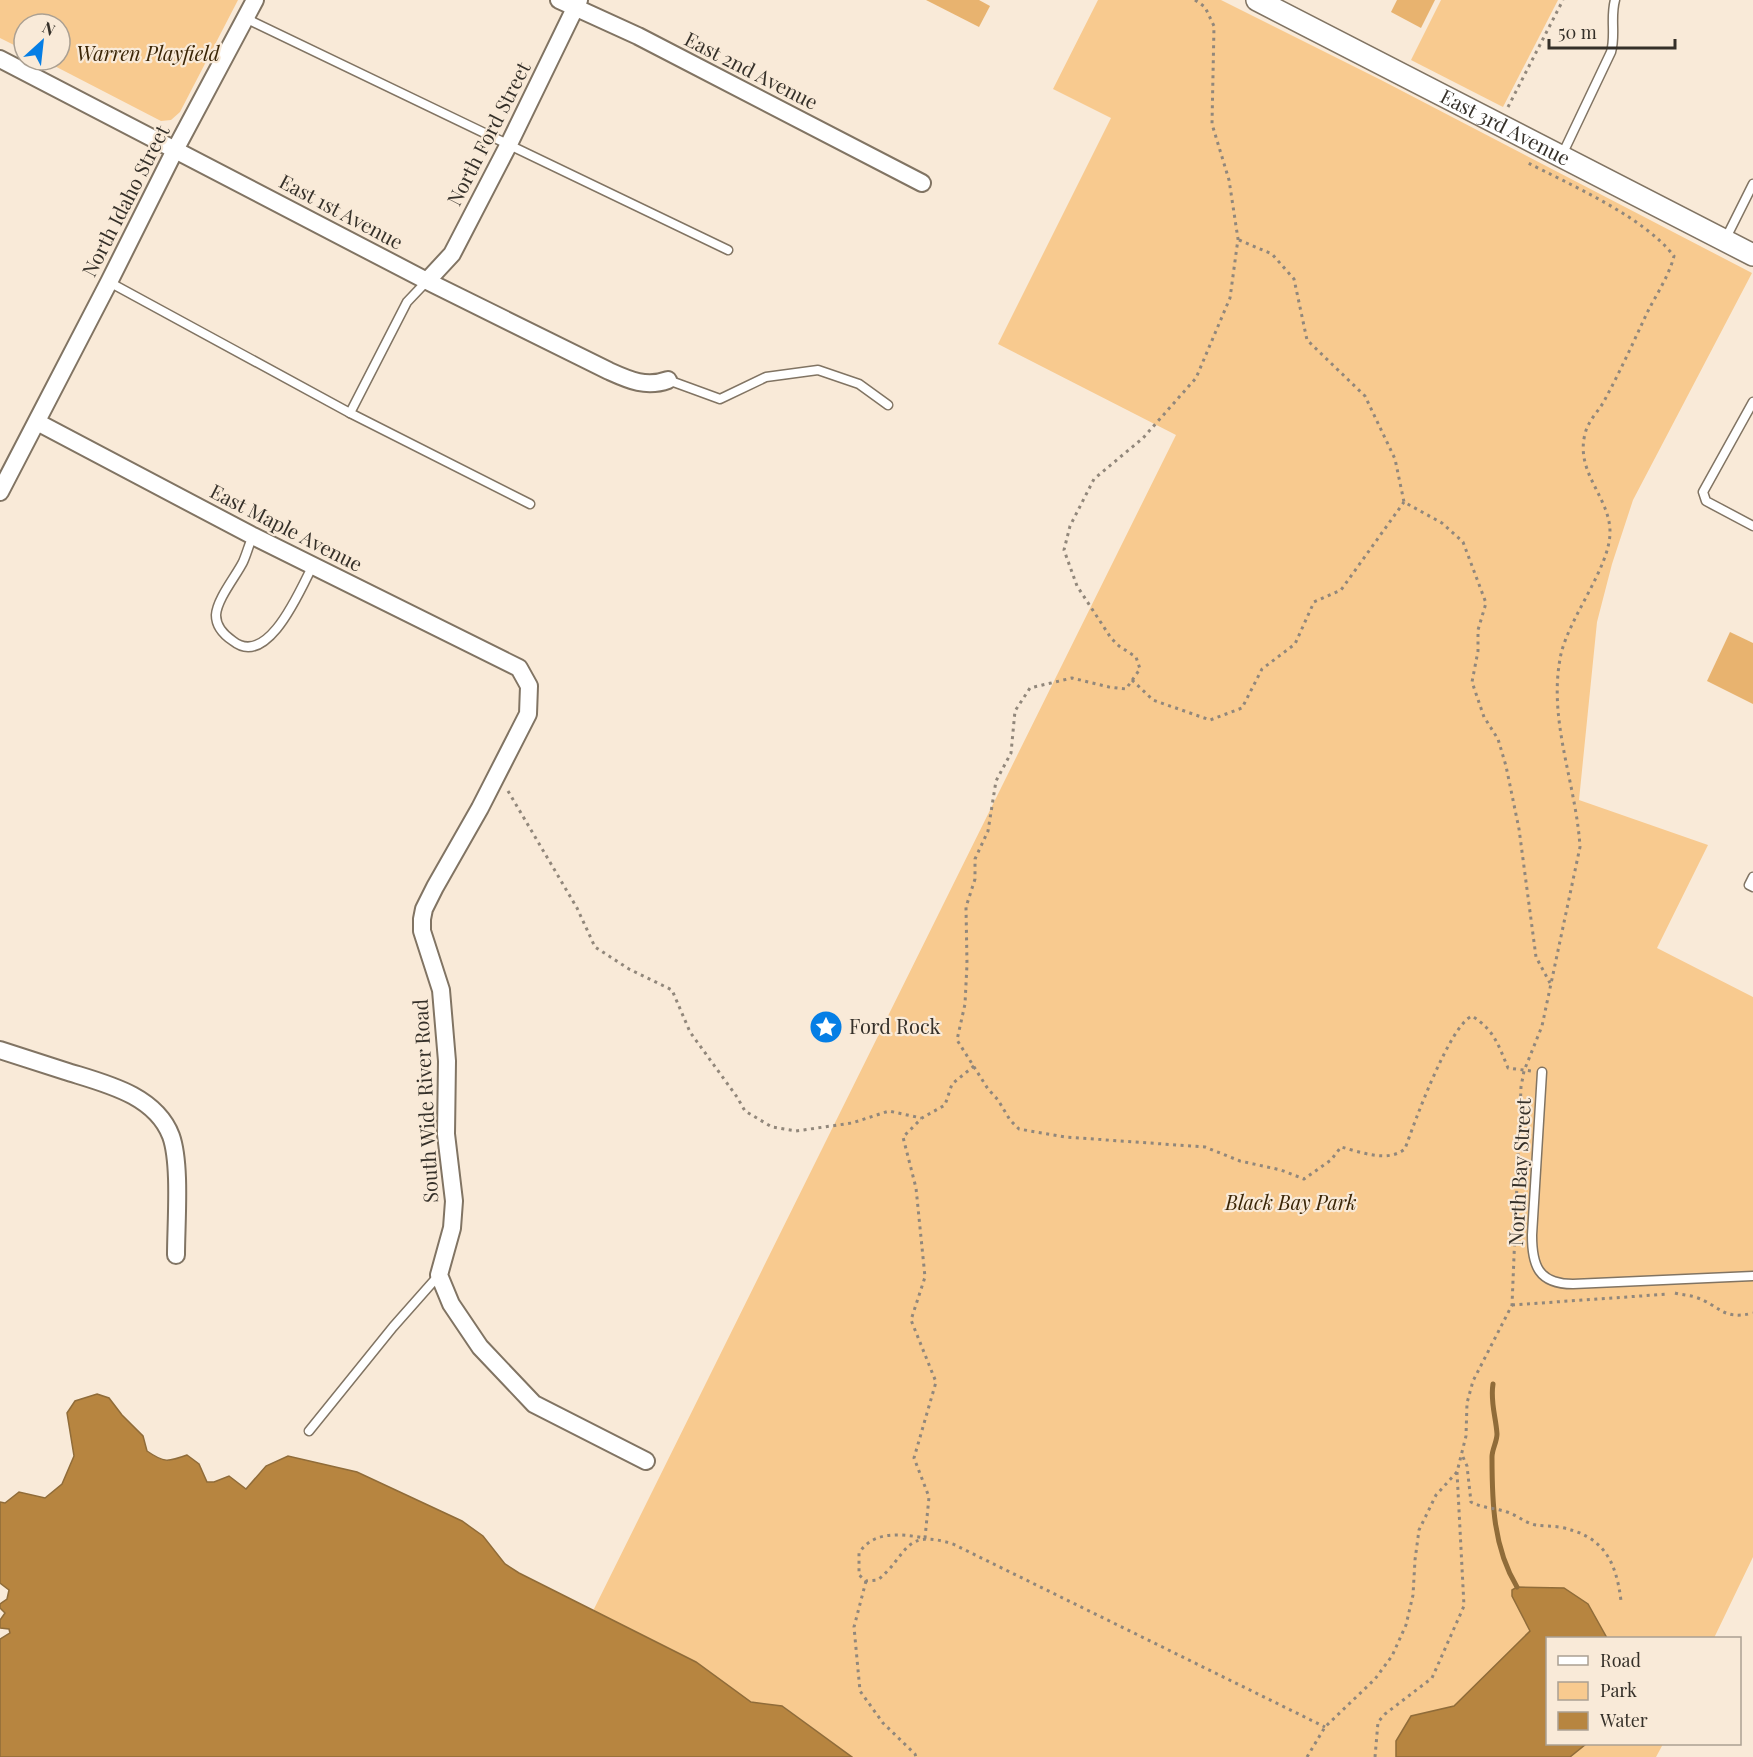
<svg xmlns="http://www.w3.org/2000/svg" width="1753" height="1757" viewBox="0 0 1753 1757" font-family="'Playfair Display',serif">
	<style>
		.green { fill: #f8ca8f }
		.water { fill: #b78540; stroke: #906c39; stroke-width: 1.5 }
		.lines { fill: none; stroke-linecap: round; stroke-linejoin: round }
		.stream { stroke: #906c39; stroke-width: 5 }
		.building { fill: #e8b36f }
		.service-casing { stroke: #817463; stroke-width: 11 }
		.minor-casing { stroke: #817463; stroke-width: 20 }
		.tertiary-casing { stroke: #817463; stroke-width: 24 }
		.path { stroke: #91877b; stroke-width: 3; stroke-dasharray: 3 4.5; stroke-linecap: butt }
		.service { stroke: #fff; stroke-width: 8 }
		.minor { stroke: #fff; stroke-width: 16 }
		.tertiary { stroke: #fff; stroke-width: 21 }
		.labels { text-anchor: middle; stroke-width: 4.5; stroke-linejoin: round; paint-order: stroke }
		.park-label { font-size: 20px; font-style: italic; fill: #3a2506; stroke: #f9ead8 }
		.street-label { font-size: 20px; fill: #353029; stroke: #f9ead8 }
		.poi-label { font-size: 20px; fill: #353029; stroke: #f9ead8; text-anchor: start }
	</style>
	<rect width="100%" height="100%" fill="#f9ead8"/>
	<!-- green -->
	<g class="green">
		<path d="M0 0H238L180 112 171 120 161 121 43 60H60V24H24V50L0 38Z"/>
		<path d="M1098 0H1221L1381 80 1752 273 1633 500 1612 564 1597 622 1579 800 1708 845 1657 948 1753 997V1557L1714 1638H1607L1588 1604 1512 1596 1530 1631 1454 1706 1411 1716 1396 1741V1757H852L783 1706 751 1702 696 1662 593 1611 1176 435 998 344 1111 118 1053 89Z"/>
		<path d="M1441 0H1558L1503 107 1411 60Z"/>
		<path d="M1586 1744H1663L1656 1757H1570Z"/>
	</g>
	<!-- water -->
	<g class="water">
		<path d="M97 1394 109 1398 122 1415 143 1436 147 1451C164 1463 168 1462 187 1455L199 1464 207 1482H214L229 1476 246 1489 266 1466 288 1456 357 1472 462 1521 483 1536 505 1564 519 1573 696 1662 751 1702 782 1706 852 1757H0V1639L10 1633 9 1629 0 1628V1620L5 1613 0 1608V1604L7 1599 9 1590 0 1583V1502L5 1503 19 1492 45 1498 62 1484 74 1456 67 1413 75 1401Z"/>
		<path d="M1517 1587 1564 1588 1588 1604 1607 1638H1548V1744H1586L1570 1757H1396V1741L1411 1716 1454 1706 1530 1631 1512 1596V1590Z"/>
	</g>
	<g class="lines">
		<!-- stream -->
		<path class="stream" d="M1493 1384C1490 1402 1496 1417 1497 1434 1497 1442 1492 1449 1492 1457 1492 1502 1493 1547 1517 1587"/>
	</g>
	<!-- building -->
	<g class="building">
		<path d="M926 0H979L990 6 979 27Z"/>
		<path d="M1397 0H1435L1421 28 1391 12Z"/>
		<path d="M1730 632 1753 643V704L1707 681Z"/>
	</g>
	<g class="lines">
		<!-- service casing -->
		<g class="service-casing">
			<g id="service">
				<path d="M245 18 728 250"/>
				<path d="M1562 155 1611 52C1616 35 1610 18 1615 0"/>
				<path d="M1725 240 1753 184"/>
				<path d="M109 282 350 413 530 504"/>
				<path d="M668 380 720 399 766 377 818 370 859 384 888 405"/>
				<path d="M1753 402 1703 492 1706 501 1753 526"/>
				<path d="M350 413 407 302 427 281"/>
				<path d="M253 536C249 544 247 553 243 562 236 576 217 599 216 615 216 627 224 635 233 641 268 669 301 588 313 565"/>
				<path d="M1753 877 1749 885 1753 887"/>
				<path d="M1542 1072 1532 1235C1532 1265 1538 1284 1573 1284L1753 1276"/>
				<path d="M309 1431 393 1327 439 1275"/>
			</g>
		</g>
		<!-- minor casing -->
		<g class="minor-casing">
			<g id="minor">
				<path d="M559 0 638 36 922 183"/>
				<path d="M0 59 427 281 609 371C629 380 646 388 668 380"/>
				<path d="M427 281 452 254 509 144 579 0"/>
				<path d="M37 422 253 536 519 668 529 686 528 714 480 808 435 887 424 909 422 919V931L441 990 447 1061 446 1134 454 1201 452 1228 439 1275 451 1304 480 1347 534 1404 646 1461"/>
				<path d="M0 492 109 282 175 150 255 0"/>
				<path d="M0 1050C22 1057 44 1064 65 1071 103 1083 155 1094 171 1136 181 1164 176 1223 176 1255"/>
			</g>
		</g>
		<!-- tertiary casing -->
		<g class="tertiary-casing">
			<g id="tertiary">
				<path id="s1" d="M1257 0 1753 255"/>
			</g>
		</g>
		<!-- path -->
		<g class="path">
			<path d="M1195 0 1205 7 1214 26 1212 124 1229 180 1238 239 1230 298 1196 378 1143 438 1094 479 1070 526 1064 550 1077 586 1111 638 1119 646 1136 657 1140 669 1126 689 1109 687 1072 678 1030 688 1015 711 1011 753 996 781 988 831 975 859V879L966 907 967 964 965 1004 957 1040 988 1089 998 1100 1010 1120 1019 1129 1065 1137 1205 1147 1240 1161 1281 1170 1304 1179 1331 1160 1341 1147C1361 1152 1387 1163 1405 1149 1414 1123 1450 1025 1472 1016 1494 1030 1498 1044 1508 1068L1531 1071"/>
			<path d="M1508 107 1563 0"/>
			<path d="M1239 240 1272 254 1294 279 1307 340 1365 396 1395 459 1404 502 1442 523 1463 542 1486 603 1478 630V651L1472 682 1484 717 1498 739 1506 766 1519 829 1536 957 1550 983"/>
			<path d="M1132 680 1153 700 1210 720 1242 708 1262 669 1295 644 1314 602 1341 590 1404 502"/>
			<path d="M508 791 577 908 595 947 629 969 672 990 690 1032 737 1097 745 1111 772 1127 796 1131 852 1123 889 1111 921 1118"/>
			<path d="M974 1066 952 1084 945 1105 922 1118 903 1137 916 1188 925 1277 911 1320 936 1382 914 1458 929 1497 925 1538C901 1534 874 1530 859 1553V1575L866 1581 878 1580C909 1554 903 1528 953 1544L1325 1727"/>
			<path d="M1675 1293C1682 1295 1689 1295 1695 1297 1720 1305 1722 1321 1753 1313"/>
			<path d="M1512 1305 1669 1294"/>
			<path d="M1463 1457 1467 1466 1471 1502C1482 1508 1495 1508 1507 1512 1517 1515 1525 1523 1536 1525 1543 1526 1551 1526 1559 1527 1602 1535 1616 1559 1621 1601"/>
			<path d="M866 1581 854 1627 860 1691 883 1723 915 1754 916 1757"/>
			<path d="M1307 1757 1325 1727 1375 1679 1392 1656 1406 1625 1413 1595 1415 1560 1419 1530 1436 1495 1457 1472"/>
			<path d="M1375 1757 1378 1722 1385 1714 1432 1678 1464 1606 1457 1472 1466 1436 1467 1403 1473 1381 1512 1305 1521 1087 1524 1071 1542 1026 1580 847C1576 782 1547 719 1561 654 1570 616 1610 567 1610 532 1610 497 1575 473 1585 434 1588 421 1597 413 1603 403 1619 374 1633 343 1647 313 1656 295 1669 276 1674 256 1644 217 1571 185 1526 162"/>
		</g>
		<!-- service -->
		<use href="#service" class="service"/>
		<!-- minor -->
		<use href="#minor" class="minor"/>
		<!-- tertiary -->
		<use href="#tertiary" class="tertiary"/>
	</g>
	<!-- icons -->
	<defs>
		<g id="sight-disc" transform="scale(1.725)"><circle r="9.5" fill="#057ee5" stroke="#f9ead8"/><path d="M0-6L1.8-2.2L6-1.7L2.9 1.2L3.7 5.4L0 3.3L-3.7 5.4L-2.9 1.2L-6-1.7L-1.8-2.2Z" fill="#fff"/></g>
	</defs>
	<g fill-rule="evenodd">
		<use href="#sight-disc" x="826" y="1027"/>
	</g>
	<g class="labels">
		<!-- park labels -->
		<g class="park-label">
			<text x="148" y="61">Warren Playfield</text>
			<text x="1291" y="1210">Black Bay Park</text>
		</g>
		<!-- street labels -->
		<g class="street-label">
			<text transform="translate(751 71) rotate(27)" y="7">East 2nd Avenue</text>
			<text dy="7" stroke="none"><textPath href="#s1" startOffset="279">East 3rd Avenue</textPath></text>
			<text transform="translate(489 134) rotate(-63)" y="7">North Ford Street</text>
			<text transform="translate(126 201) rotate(-63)" y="7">North Idaho Street</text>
			<text transform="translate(341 212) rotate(28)" y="7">East 1st Avenue</text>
			<text transform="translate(286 528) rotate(27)" y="7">East Maple Avenue</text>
			<text transform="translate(426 1101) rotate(-93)" y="7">South Wide River Road</text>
			<text transform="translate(1520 1172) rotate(-87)" y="7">North Bay Street</text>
		</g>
		<!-- poi labels -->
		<g class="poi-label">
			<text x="849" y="1034">Ford Rock</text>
		</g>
	</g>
	<!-- legend -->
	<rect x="1546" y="1637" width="195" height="108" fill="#f9ead8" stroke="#aba092" stroke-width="1.5"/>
	<rect x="1558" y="1656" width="30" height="9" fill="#ffffff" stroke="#aba092" stroke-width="1.5"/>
	<text x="1600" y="1667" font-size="18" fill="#353029">Road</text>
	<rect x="1558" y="1682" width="30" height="18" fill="#f8ca8f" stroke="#aba092" stroke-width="1.5"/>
	<text x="1600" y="1697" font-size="18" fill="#353029">Park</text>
	<rect x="1558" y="1712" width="30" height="18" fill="#b78540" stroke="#aba092" stroke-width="1.5"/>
	<text x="1600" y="1727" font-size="18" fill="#353029">Water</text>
	<!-- north arrow -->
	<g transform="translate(42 42) rotate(27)"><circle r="28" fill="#f9ead8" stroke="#aba092" stroke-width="1.5"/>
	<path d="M0-4.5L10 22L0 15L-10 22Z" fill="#057ee5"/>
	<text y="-9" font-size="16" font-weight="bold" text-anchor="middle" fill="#353029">N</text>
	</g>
	<!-- scale -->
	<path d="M1549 39v9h126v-9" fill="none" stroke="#353029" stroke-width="3"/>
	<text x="1558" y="39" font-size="18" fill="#353029" stroke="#f9ead8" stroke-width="4.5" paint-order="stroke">50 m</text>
</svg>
